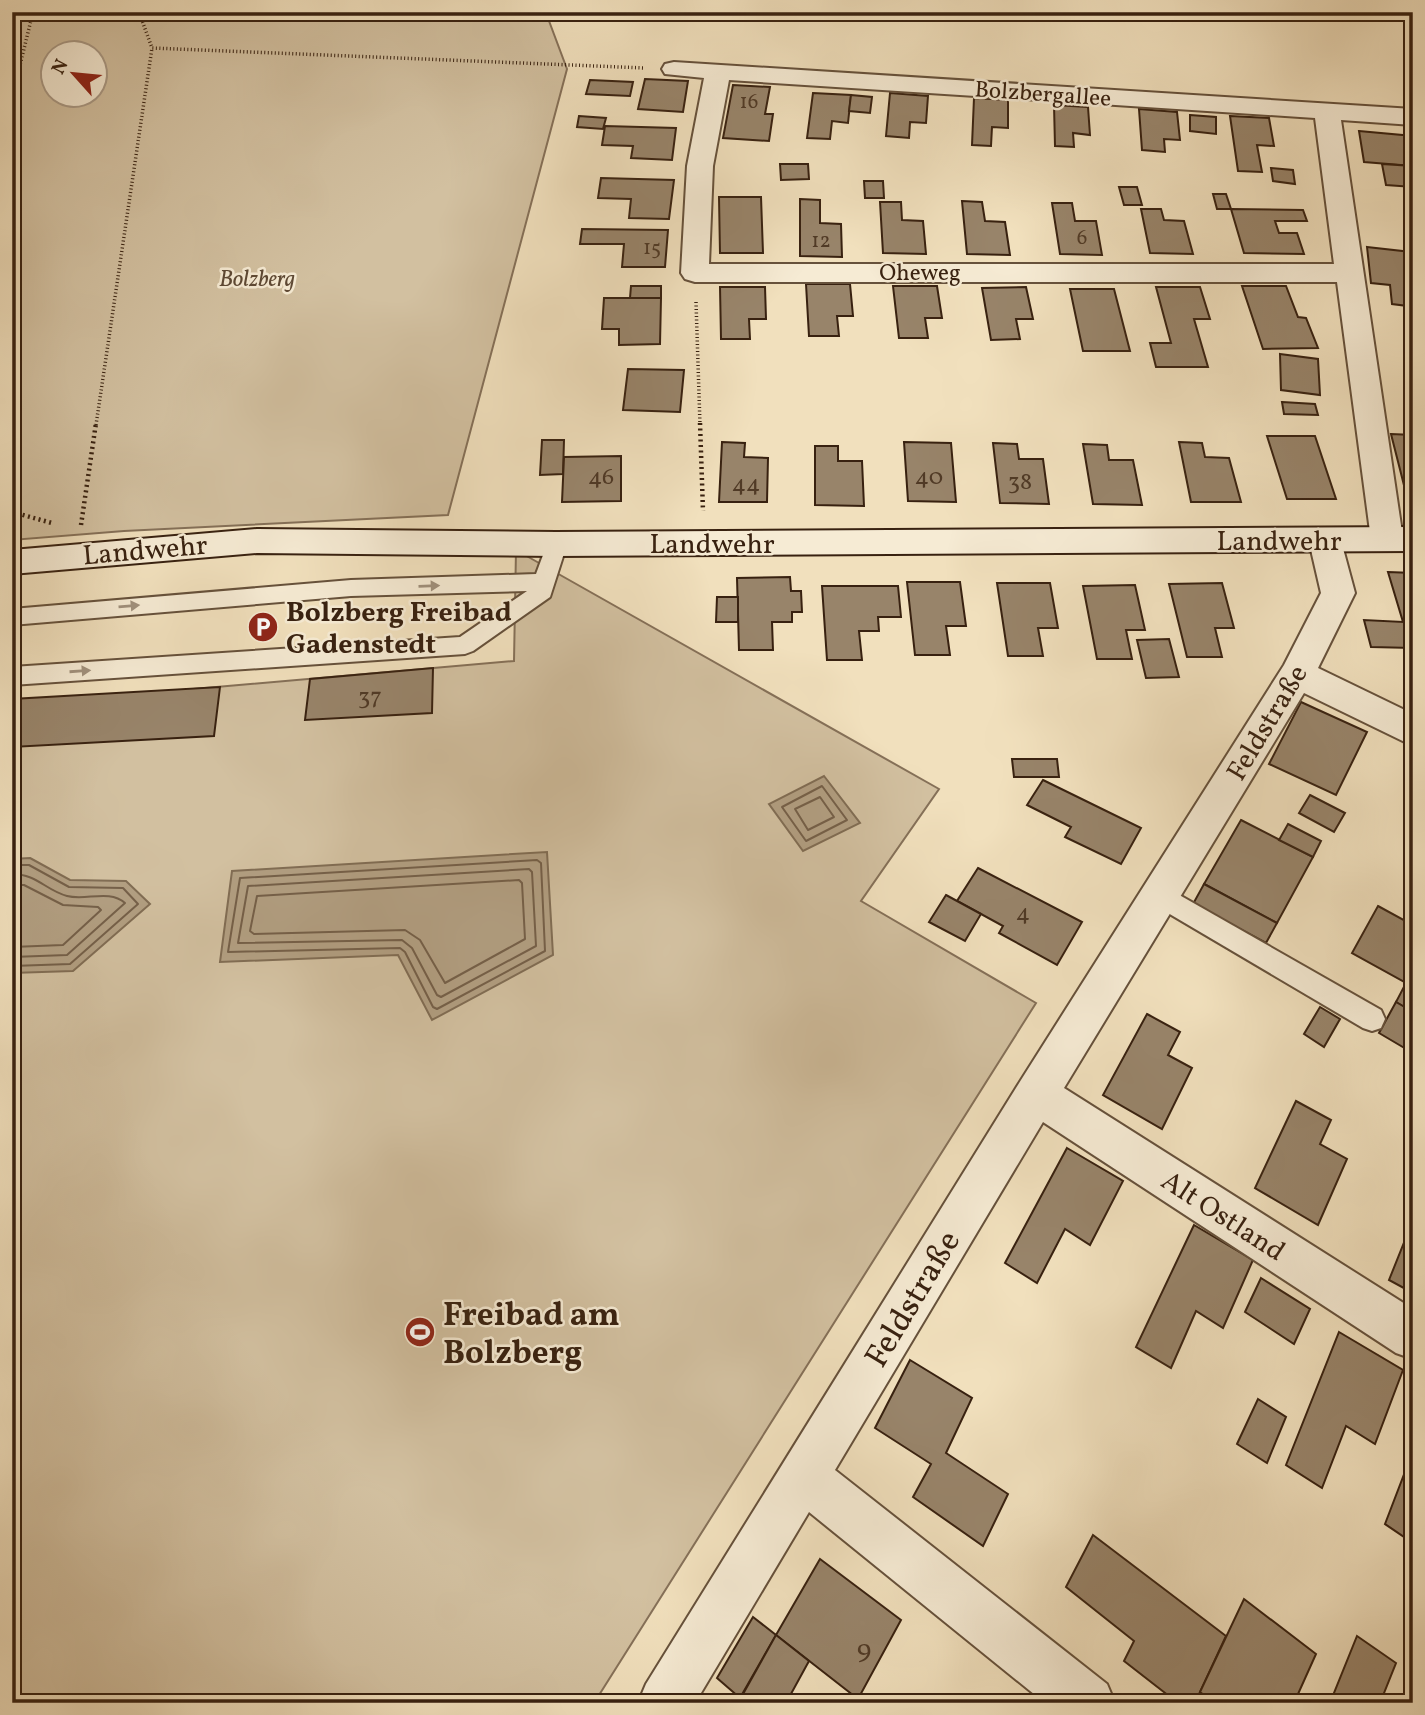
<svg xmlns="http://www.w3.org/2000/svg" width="1425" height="1715" viewBox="0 0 1425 1715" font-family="Vollkorn,serif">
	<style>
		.green { fill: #d2c0a0; stroke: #857058; stroke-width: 2; fill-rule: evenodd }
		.water { fill: #b29f82; stroke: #816d54; stroke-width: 2 }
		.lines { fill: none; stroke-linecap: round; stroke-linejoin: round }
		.shore { stroke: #756049; stroke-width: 2 }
		.building { fill: #98846a; stroke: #382110; stroke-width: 2 }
		.lane-casing { stroke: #66513b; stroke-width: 4 }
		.street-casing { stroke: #66513b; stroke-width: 4 }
		.secondary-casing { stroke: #382110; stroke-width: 4 }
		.path-far1 { stroke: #382110; stroke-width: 3.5; stroke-dasharray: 1 2.5; stroke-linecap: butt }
		.path { stroke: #382110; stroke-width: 4.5; stroke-dasharray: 2 3.5; stroke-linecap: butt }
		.lane { fill: #f6ebd4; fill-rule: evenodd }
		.street { fill: #f6ebd4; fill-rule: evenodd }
		.secondary { fill: #f6ebd4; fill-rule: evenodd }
		.oneway { fill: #a0907c }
		.labels { text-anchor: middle; stroke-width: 5; stroke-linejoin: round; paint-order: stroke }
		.far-number-label { font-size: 21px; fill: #503a26 }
		.far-street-label { font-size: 23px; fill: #382110; stroke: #f6ebd4 }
		.far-park-label { font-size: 23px; font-style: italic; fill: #5e4934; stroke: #f6ebd4 }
		.number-label { font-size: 24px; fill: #503a26 }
		.street-label { font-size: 28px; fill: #382110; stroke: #f6ebd4 }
		.poi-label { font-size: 28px; font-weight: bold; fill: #382110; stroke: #f6ebd4; text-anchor: start }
		.near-number-label { font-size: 28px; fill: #503a26 }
		.near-street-label { font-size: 33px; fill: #382110; stroke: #f6ebd4 }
		.near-poi-label { font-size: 33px; font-weight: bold; fill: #382110; stroke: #f6ebd4; text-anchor: start }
	</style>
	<rect width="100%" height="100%" fill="#f1e0bd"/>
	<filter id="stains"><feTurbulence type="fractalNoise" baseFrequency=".00286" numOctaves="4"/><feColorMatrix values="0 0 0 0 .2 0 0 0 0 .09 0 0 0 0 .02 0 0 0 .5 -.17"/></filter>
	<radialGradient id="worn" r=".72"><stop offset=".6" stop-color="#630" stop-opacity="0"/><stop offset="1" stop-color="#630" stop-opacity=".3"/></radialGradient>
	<!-- green -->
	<g class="green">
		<path d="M12 12H265L549 21 567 69 448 515 124 531 12 540ZM52 52H94V94H52Z"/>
		<path d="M516 550 939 789 861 901 1036 1003 594 1703H12V705L514 661Z"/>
	</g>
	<!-- water -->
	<g class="water">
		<path d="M824 776 860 823 803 851 769 804Z"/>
		<path d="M547 852 553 955 432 1020 398 955 220 962 232 871Z"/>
		<path d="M30 858 70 880 126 881 150 904 73 971 12 973V859Z"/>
	</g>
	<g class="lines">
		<!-- shore -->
		<g class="shore">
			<path d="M822 786 847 820 806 841 782 807Z"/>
			<path d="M820 797 834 817 808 830 795 809Z"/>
			<path d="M537 860 541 863 545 951 437 1009 433 1007 405 952 400 948 228 952 240 878Z"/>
			<path d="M12 865H29L69 887 123 888 138 904 70 964 12 966"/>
			<path d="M529 869 532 872 536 946 441 997 437 995 412 948 402 940 238 943 248 886Z"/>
			<path d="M12 874C37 874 45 890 67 896 86 901 109 889 125 903L67 955 12 957"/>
			<path d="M519 880 522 883 525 939 445 983 420 940 405 930 254 934 250 931 257 896Z"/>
			<path d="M12 885H24L63 905 98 907 101 910 63 945 12 947"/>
		</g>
	</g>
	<!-- building -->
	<g class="building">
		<path d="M645 79 688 81 683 112 638 109Z"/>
		<path d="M590 80 633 82 630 96 586 94Z"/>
		<path d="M733 85 770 87 765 114H773L769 141 723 138Z"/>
		<path d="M813 93 851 95 848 123 832 121 830 139 807 138Z"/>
		<path d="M890 93 928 96 926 123 910 122 909 138 886 136Z"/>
		<path d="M851 95 872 97 870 113 849 111Z"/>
		<path d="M974 98 1008 100V128L992 127 991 146 972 145Z"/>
		<path d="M1054 105 1088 107 1090 135 1073 133 1074 147 1055 146Z"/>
		<path d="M1139 109 1177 112 1180 140 1164 139 1165 152 1142 150Z"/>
		<path d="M1190 115 1216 117V134L1190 131Z"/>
		<path d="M579 116 606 118 603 129 577 127Z"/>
		<path d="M1230 116 1269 118 1274 146 1257 145 1262 172 1238 171Z"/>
		<path d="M605 126 676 128 672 160 631 158 633 146 602 145Z"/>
		<path d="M1359 131 1413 136V166L1364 162Z"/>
		<path d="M780 164H808L809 179 781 180Z"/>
		<path d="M1382 164 1413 166V187L1386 185Z"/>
		<path d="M1271 168 1293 170 1295 184 1273 181Z"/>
		<path d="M601 178 674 180 669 219 629 218 631 199 598 198Z"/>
		<path d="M864 181H883L884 198H865Z"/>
		<path d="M1119 187H1137L1142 205H1124Z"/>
		<path d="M1213 194H1226L1231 209H1217Z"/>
		<path d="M719 197H761L763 253H720Z"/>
		<path d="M800 199 820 200V223L841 224 842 257 800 256Z"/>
		<path d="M962 201 982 202 985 221 1005 222 1010 255 967 254Z"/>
		<path d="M880 202H901L902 220 923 221 926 254 883 253Z"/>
		<path d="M1052 203H1072L1075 221H1096L1102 255 1060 254Z"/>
		<path d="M1141 209H1161L1164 220 1184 221 1193 254 1150 253Z"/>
		<path d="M1231 209 1303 210 1307 221H1275L1279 233H1297L1304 254 1244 253Z"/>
		<path d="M582 229 668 230 665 267H622L624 244H580Z"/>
		<path d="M1367 247 1411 252 1413 287H1406L1408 306 1392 304 1390 285 1371 283Z"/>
		<path d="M806 284H850L853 316H837L839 336H809Z"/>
		<path d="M631 286H661V298H630Z"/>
		<path d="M893 286H937L942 318H925L928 338H899Z"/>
		<path d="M1242 286H1286L1298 317 1306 318 1318 348 1263 349Z"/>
		<path d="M720 287H765L766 319H749L750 339H721Z"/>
		<path d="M1026 287 1033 319H1016L1020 339 991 340 982 288Z"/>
		<path d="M1156 287H1200L1210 319H1194L1208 367H1156L1150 343H1171Z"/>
		<path d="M1070 289H1114L1130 351H1083Z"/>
		<path d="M604 298H661L660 344 619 345V329H602Z"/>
		<path d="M1280 354 1318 359 1320 395 1281 390Z"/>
		<path d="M628 369 684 370 680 412 623 410Z"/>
		<path d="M1282 402 1315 404 1318 415 1284 414Z"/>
		<path d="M1391 434 1413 435V498L1407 497Z"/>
		<path d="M1267 436H1315L1336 499H1287Z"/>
		<path d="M542 440H564L563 474 540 475Z"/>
		<path d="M722 442 745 443 744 457 768 458 767 502H719Z"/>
		<path d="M904 442 951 443 956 502 908 501Z"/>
		<path d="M1179 442 1202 443 1205 457 1229 458 1241 502H1191Z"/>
		<path d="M993 443 1017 444 1019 459H1043L1049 504 1000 503Z"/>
		<path d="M1083 444 1107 445 1109 460H1133L1142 505 1093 504Z"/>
		<path d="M815 446H838V461H862L864 506 815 505Z"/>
		<path d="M621 456V501L562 502 564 457Z"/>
		<path d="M1388 572 1413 573V648L1371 647 1364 620 1403 622Z"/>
		<path d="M790 577 791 591H801L802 612H792V622H772L773 650H739L737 578Z"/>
		<path d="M907 582H960L966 626H946L950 655H915Z"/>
		<path d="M997 583H1050L1058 628H1038L1043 656H1008Z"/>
		<path d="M1222 583 1234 628H1215L1222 657H1187L1169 584Z"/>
		<path d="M1135 585 1145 630H1126L1132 659H1097L1083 586Z"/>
		<path d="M822 586H898L901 617H878L879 631H859L862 660H827Z"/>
		<path d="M717 597H738V622H716Z"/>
		<path d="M1169 639 1179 677 1146 678 1137 640Z"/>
		<path d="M433 668 432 713 305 720 310 679Z"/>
		<path d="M220 687 214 736 12 747V699Z"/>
		<path d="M1301 702 1367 732 1336 795 1269 764Z"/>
		<path d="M1012 759H1057L1059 777H1014Z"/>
		<path d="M1043 780 1141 828 1121 864 1065 837 1071 827 1027 805Z"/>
		<path d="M1310 795 1345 813 1334 832 1299 813Z"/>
		<path d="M1241 820 1313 857 1277 923 1204 884Z"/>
		<path d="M1288 824 1321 841 1313 857 1279 840Z"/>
		<path d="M978 868 1082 922 1057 965 999 933 1003 926 957 901Z"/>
		<path d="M1204 884 1277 923 1266 943 1193 904Z"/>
		<path d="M946 895 981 914 965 941 929 922Z"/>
		<path d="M1378 906 1413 925V1012L1396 1002 1406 983 1352 953Z"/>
		<path d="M1396 1002 1413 1012V1053L1379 1033Z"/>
		<path d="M1320 1007 1340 1019 1324 1047 1304 1034Z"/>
		<path d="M1147 1014 1180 1032 1168 1055 1192 1068 1162 1129 1103 1095Z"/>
		<path d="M1296 1101 1331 1120 1320 1144 1347 1159 1318 1225 1255 1188Z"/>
		<path d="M1067 1148 1123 1181 1090 1245 1065 1229 1037 1283 1005 1263Z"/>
		<path d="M1413 1220V1293L1389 1280Z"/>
		<path d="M1194 1225 1253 1260 1223 1328 1196 1311 1171 1368 1136 1347Z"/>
		<path d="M1261 1278 1310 1309 1294 1344 1245 1312Z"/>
		<path d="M1339 1332 1403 1370 1375 1444 1346 1426 1322 1488 1286 1465Z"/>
		<path d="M910 1360 972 1398 946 1453 1008 1494 983 1546 913 1497 931 1464 875 1428Z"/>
		<path d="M1258 1399 1286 1417 1267 1463 1237 1444Z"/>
		<path d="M1408 1464 1413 1467V1543L1385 1524Z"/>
		<path d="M1093 1535 1226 1636 1195 1703H1178L1124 1661 1134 1641 1066 1587Z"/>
		<path d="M820 1559 901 1620 858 1699 776 1635Z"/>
		<path d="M1244 1599 1316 1654 1294 1703H1214L1200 1692Z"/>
		<path d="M753 1617 776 1635 740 1698 717 1678Z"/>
		<path d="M776 1635 809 1661 786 1703H738Z"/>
		<path d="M1357 1636 1396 1663 1380 1703H1339L1332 1698Z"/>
	</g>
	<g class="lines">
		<!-- lane casing -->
		<g class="lane-casing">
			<g id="lane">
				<path d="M556 536 563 539 567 544 550 597 473 651 465 654 12 685V667L460 637 527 591 351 596 12 625V609L351 580 536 574 549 539Z"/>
				<path d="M1160 884 1381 1010 1385 1019 1381 1028 1372 1031 1363 1028 1151 903 1148 895 1151 887Z"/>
			</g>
		</g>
		<!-- street casing -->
		<g class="street-casing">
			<g id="street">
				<path d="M674 62 1413 109V125L1341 120 1403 539 1399 548 1387 551 1375 548 1371 539 1337 282H695L685 279 681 273 687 166 704 78 665 74 662 69 665 64ZM729 80 1315 118 1334 264H709L713 166Z"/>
				<path d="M1325 529 1337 532 1341 541 1355 593 1318 668 1413 714V746L1304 693 1064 1088 1413 1309V1359L1396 1353 1043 1122 835 1470 1107 1684 1115 1703H1045L809 1512 695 1703H638L646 1684 1021 1080 1284 665 1321 593 1309 541 1313 532Z"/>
			</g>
		</g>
		<!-- secondary casing -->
		<g class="secondary-casing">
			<path id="secondary" d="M1413 527V551L556 556 257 553 12 574V550L257 529 556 532Z"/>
		</g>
		<!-- path-far1 -->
		<g class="path-far1">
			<path d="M139 12 152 48"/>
			<path d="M12 98 33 12"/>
			<path d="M696 302 700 425"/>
			<path d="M96 425 152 48 645 68"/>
		</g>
		<!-- path -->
		<g class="path">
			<path d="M700 423 703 511"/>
			<path d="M12 512 52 523"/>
			<path d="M81 525 96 423"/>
		</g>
		<!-- lane -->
		<use href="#lane" class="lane"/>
		<!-- street -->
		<use href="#street" class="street"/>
		<!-- secondary -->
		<use href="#secondary" class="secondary"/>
	</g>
	<!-- one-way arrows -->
	<defs><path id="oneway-solid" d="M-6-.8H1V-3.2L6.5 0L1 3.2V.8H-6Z" transform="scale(1.75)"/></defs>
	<g class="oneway">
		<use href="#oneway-solid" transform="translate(429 586) rotate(-2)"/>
		<use href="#oneway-solid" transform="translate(129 606) rotate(-5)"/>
		<use href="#oneway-solid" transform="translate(80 671) rotate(-4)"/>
	</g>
	<!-- icons -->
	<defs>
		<g id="parking-disc" transform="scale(1.575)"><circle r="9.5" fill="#8f2418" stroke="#f6ebd4"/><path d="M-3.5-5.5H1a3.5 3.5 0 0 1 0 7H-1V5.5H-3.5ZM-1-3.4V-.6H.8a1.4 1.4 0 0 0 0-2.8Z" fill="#fff"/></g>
		<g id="stadium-disc" transform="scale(1.575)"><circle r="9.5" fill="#8f2418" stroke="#f6ebd4"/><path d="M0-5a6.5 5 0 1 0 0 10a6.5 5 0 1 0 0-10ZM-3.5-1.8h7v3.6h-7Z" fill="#fff"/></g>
	</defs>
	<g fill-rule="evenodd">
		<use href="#parking-disc" x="263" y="627"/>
		<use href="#stadium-disc" x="420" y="1332"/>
	</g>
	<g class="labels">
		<!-- far-number labels -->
		<g class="far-number-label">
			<text x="749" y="108">16</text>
			<text x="1082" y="244">6</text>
			<text x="821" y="247">12</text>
			<text x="652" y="254">15</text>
		</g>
		<!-- far-street labels -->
		<g class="far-street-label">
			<text transform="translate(1043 93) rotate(4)" y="8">Bolzbergallee</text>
			<text x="920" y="280">Oheweg</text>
		</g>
		<!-- far-park labels -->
		<g class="far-park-label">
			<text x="257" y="286">Bolzberg</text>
		</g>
		<!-- number labels -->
		<g class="number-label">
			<text x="601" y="484">46</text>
			<text x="929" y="484">40</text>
			<text x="1020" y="489">38</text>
			<text x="746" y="491">44</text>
			<text x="370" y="704">37</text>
			<text x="1023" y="920">4</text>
		</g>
		<!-- street labels -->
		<g class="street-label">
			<text x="1279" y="550">Landwehr</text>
			<text x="712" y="553">Landwehr</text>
			<text transform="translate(145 549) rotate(-5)" y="10">Landwehr</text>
			<text transform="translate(1266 722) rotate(-59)" y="10">Feldstraße</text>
			<text transform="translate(1224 1215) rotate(33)" y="10">Alt Ostland</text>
		</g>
		<!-- poi labels -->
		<g class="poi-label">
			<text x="286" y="621">Bolzberg Freibad<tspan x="286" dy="32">Gadenstedt</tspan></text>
		</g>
		<!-- near-number labels -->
		<g class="near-number-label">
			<text x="864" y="1658">9</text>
		</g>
		<!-- near-street labels -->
		<g class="near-street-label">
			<text transform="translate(911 1298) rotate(-59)" y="12">Feldstraße</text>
		</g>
		<!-- near-poi labels -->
		<g class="near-poi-label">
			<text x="443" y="1325">Freibad am<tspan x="443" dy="38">Bolzberg</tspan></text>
		</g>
	</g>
	<!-- margin -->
	<rect width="1425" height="1715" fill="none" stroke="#f1e0bd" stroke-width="42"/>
	<rect x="14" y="14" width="1397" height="1687" fill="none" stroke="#382110" stroke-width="3.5"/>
	<rect x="21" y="21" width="1383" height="1673" fill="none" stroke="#382110" stroke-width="2"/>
	<!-- north arrow -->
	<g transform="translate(74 74) rotate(297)"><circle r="33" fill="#f6ebd4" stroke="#aa9a86" stroke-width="2"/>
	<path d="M0-5L12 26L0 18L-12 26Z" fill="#8f2418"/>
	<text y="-10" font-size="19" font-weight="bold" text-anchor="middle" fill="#382110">N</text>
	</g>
	<rect width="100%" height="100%" filter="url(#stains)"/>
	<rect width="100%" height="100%" fill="url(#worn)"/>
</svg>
